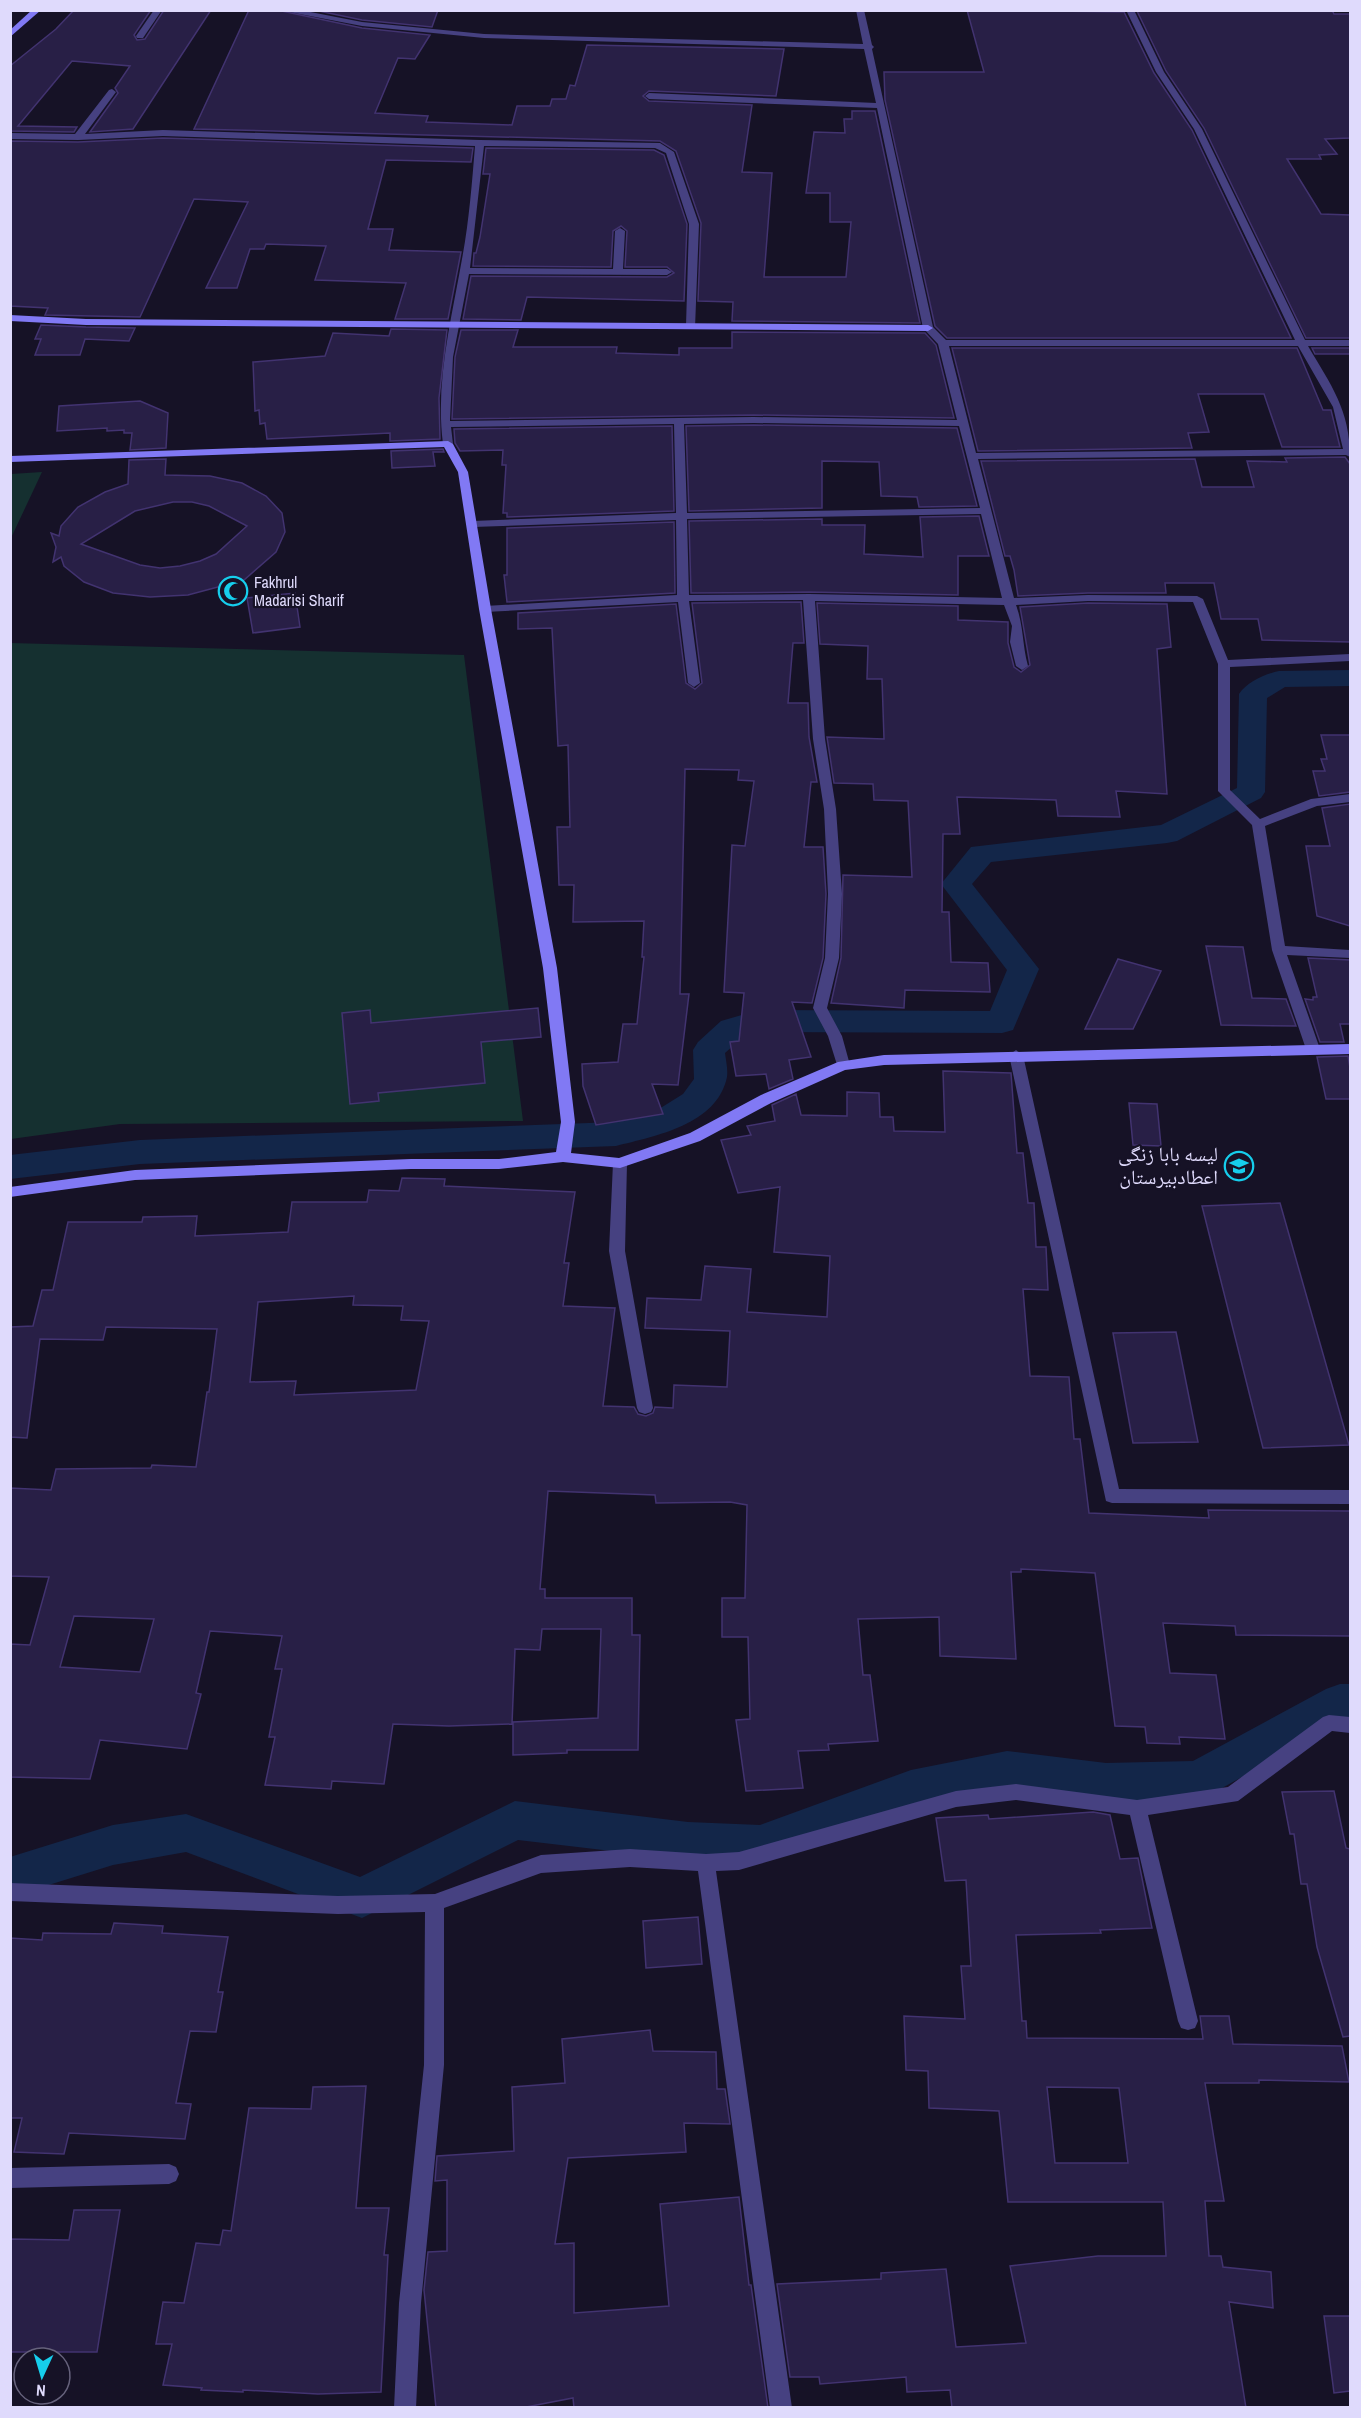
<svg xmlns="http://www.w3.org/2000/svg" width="1361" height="2418" viewBox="0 0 1361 2418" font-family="'Archivo Narrow','Noto Naskh Arabic',sans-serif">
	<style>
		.green { fill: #153030 }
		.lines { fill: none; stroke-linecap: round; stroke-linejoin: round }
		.canal { fill: #132649; fill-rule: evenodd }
		.building { fill: #281f46; stroke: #423370; stroke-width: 1.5; fill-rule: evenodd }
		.street { fill: #464181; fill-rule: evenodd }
		.secondary { fill: #8179f4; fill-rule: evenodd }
		.labels { text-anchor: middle; stroke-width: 4.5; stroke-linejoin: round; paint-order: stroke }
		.far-poi-label { font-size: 16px; fill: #dfdafc; stroke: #161226; text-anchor: start }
		.poi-label { font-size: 20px; fill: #dfdafc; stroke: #161226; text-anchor: end }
	</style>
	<rect width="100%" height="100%" fill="#161226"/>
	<!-- green -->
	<g class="green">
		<path d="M42 472 11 538V474Z"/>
		<path d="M10 643 464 655 523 1121 120 1124 11 1139Z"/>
	</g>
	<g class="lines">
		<!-- canal -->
		<g class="canal">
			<path d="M1350 670V686L1285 687 1267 698 1265 792 1261 798 1177 841 1167 843 991 862 972 884 1039 969 1013 1030 1002 1033 760 1032 743 1037 725 1053C726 1061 728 1069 727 1077 717 1125 655 1136 616 1146L140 1164 10 1179V1155L140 1140 616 1122 659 1109 683 1094 694 1079 693 1050 698 1042 721 1021 759 1010 990 1011 1007 970 941 884 971 847 1161 825 1237 788 1239 694C1247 682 1265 674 1279 671Z"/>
			<path d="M1340 1684H1350V1720H1345L1213 1793 1198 1799 1106 1801 1007 1789 911 1808 760 1863 688 1860 518 1840 362 1918 186 1852 113 1865 10 1897V1857L113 1825 186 1814 360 1877 515 1801 688 1822 760 1825 911 1770 1007 1751 1106 1763 1193 1761 1326 1689Z"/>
		</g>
	</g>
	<!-- building -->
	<g class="building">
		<path d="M74 10H151L134 35 137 40 145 39 164 10H211L133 129 90 132 118 93 115 88 130 66 72 61 18 126 77 127 74 132 10 131V66L56 29Z"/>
		<path d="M249 10H277L362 28 430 35 415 59 398 58 375 113 428 116 426 122 512 125 517 106H550L552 99H566L570 85 575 86 587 45 784 49 776 96 649 91 643 96 649 101 752 105 742 172 772 173 764 277H846L851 222H830V193H806L814 132 845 133 844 119H852V111H875L920 323 732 321 733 302 698 301 701 223 676 151 660 141 194 129Z"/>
		<path d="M314 10H438L432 27 362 20Z"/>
		<path d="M967 10 1124 12 1154 73 1192 130 1291 338H947L935 326 885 100 884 72H984Z"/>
		<path d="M1332 10 1334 14H1350V138L1325 139 1337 154 1319 155 1321 159H1287L1321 214 1350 215V338H1306L1204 128 1166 71 1137 11Z"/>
		<path d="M163 138 473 148 471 162 386 160 368 229H393L389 250 461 252 448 319H395L406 283 315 280 326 246 266 244 264 249H250L237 288H206L248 202 194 199 140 317 45 315 48 308 10 306V141L78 142Z"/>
		<path d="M486 148 654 150 664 155 687 224 684 301 527 297 521 320 463 319 471 276 667 277 674 273 667 267H625L627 231 621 226 613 231 611 267 473 266 474 253H476L480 237 490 174H483Z"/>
		<path d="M41 325 86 327 135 328 129 341 85 339 80 355H35L41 339H35Z"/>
		<path d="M391 329 447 330 439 398 440 439 390 441V433L267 439 265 423 260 424 259 410 255 411 253 362 325 356 333 333 389 336Z"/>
		<path d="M461 330H518L513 347H617L616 353 679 355V348H732V332L925 333 936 345 954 418 754 415 452 419 455 357Z"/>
		<path d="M952 348H1297L1323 410H1331L1340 447H1282L1264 394H1198L1209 432 1188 433 1192 448 978 451Z"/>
		<path d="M1312 348H1350V354H1315Z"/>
		<path d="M140 401 168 413 166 448 130 450 132 433H124V430L107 431V428L57 431 59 406Z"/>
		<path d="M754 425 957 428 977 506 919 507 917 497 881 496 879 462 822 461V508L689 511 686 426Z"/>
		<path d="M672 426 674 511 507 517V513H503L506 465H502L503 450 460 451 455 443 454 429Z"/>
		<path d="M443 449 444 452H433L435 466 392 468 391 451Z"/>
		<path d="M1345 457 1350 464V642L1262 640 1258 619H1221L1214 583H1165L1166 593H1088L1018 596 1014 570 1010 556H1005L981 461 1195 459 1202 487H1254L1247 461 1287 462 1285 458Z"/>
		<path d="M166 459 165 475 210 476 242 483 266 496 282 513 285 532 276 552 244 580 188 595 150 597 113 593 84 582 64 566 61 557 53 562 56 547 51 533 59 536 61 526 78 507 105 492 128 484 129 460ZM173 502H192L209 506 247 526 216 554 200 561 180 566 160 568 140 565 81 544 135 511Z"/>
		<path d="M979 516 989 556H958V595L809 592 691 593 689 521 822 519V525H865L864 554 923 557 920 517Z"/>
		<path d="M674 522 675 593 507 602 504 575H507V528Z"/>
		<path d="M295 593 300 627 253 633 247 598Z"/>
		<path d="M801 602 804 643H793L788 703H808L809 737 817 782H811L804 847H823L826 894 823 958 812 1003 792 1002 811 1057 789 1060 793 1079 769 1089 766 1074 736 1076 730 1042 739 1041 744 993 724 992 732 845 745 846 754 781 738 780 739 770 685 769 680 994H689L678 1085 652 1084 663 1114 596 1125 583 1086 582 1064 618 1062 623 1024H637L644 957H642L644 921 573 922 574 885H559L557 827H570L568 745 558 746 552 628 518 629V613L676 604 686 683 695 689 702 683 692 603Z"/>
		<path d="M817 603 958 606V620L1008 622V643L1014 667 1021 672 1030 665 1020 607 1088 603 1167 604 1171 647 1157 649 1167 794 1116 791 1120 817 1058 816 1056 800 957 797 960 834H943L942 912H949L951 962 988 963 990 992 905 990 904 1008 831 1003 841 958 843 875 912 877 908 801 874 800 873 784 834 783 827 737 884 739 882 679H867L868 646 820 644Z"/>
		<path d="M1321 735H1350V792L1319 796 1313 771H1325L1321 759H1327Z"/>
		<path d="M1350 804V926L1317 916 1306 846H1330L1322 808Z"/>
		<path d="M1206 946 1243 947 1252 998 1286 999 1296 1026 1221 1025Z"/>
		<path d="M1308 958 1350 960V1024H1340L1344 1042H1320L1305 999 1313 1000V997H1317Z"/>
		<path d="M1118 959 1161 971 1133 1029H1085Z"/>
		<path d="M538 1008 541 1037 481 1042 485 1083 378 1093 379 1101 350 1104 342 1013 370 1010 371 1023Z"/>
		<path d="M1348 1056 1350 1068V1099H1326L1317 1057Z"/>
		<path d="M943 1071 1011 1073 1017 1153H1023L1028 1203H1034L1036 1247H1046L1048 1290 1023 1289 1030 1376 1069 1377 1074 1439H1080L1089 1513 1209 1518 1208 1510 1350 1511V1636L1236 1635 1235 1626 1163 1623 1170 1673 1216 1675 1225 1739 1179 1737 1180 1744 1147 1743 1145 1727 1115 1726 1095 1573 1021 1569V1572H1011L1016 1659 940 1656 939 1617 858 1619 863 1675H870L878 1741 828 1744 829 1750 798 1751 803 1788 746 1791 736 1720 750 1719 748 1637H722V1598H745L747 1505 730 1502 656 1503 655 1495 548 1491 540 1589H545V1598H632V1635H640L638 1750H567V1753L513 1755V1722L598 1718 601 1629H542L540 1650 515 1649 512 1724 449 1726 393 1724 384 1784 332 1781 331 1789 265 1785 275 1737H269L282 1669H275L282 1636 210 1631 196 1693 201 1694 187 1749 100 1740 90 1779 10 1777V1644L30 1645 49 1577 10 1576V1488L51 1490 56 1469 151 1468 152 1465 196 1467 207 1392H209L217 1329 106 1327 103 1340 40 1339 27 1438 10 1437V1327L33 1326 42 1290H53L68 1222H142L143 1217 197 1216 195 1236 288 1232 292 1202H367L369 1190 399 1191 402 1178 445 1179 444 1186 575 1192 564 1263H569L563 1306 615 1308 603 1406 634 1407 638 1414 646 1416 653 1413 655 1407 673 1408 674 1385 727 1387 730 1331 645 1328 647 1298 701 1300 705 1266 751 1269 747 1312 827 1317 830 1256 774 1252 780 1187 738 1193 721 1140 751 1135 747 1126 775 1121 772 1105 796 1094 801 1115 847 1116V1092L879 1093 880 1117H893L894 1131 945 1132ZM354 1296 353 1305 403 1306 401 1320 429 1321 416 1390 294 1395 296 1381 250 1382 258 1302ZM74 1616 154 1619 140 1672 60 1667Z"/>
		<path d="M1129 1103 1157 1104 1161 1146 1133 1145Z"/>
		<path d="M1280 1203 1349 1445 1263 1448 1202 1206Z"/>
		<path d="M1176 1332 1198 1442 1133 1443 1113 1333Z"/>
		<path d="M1334 1791 1346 1848 1350 1849V2036L1343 2037 1317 1947 1307 1884H1301L1294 1834H1290L1282 1792Z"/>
		<path d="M1093 1812 1110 1815 1120 1859 1138 1858 1152 1928 1100 1930 1101 1933 1016 1935 1022 2021H1026L1027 2038 1203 2039 1200 2016H1229L1233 2044 1342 2046 1349 2082 1259 2080V2083H1205L1224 2201H1205L1209 2256H1221L1223 2267 1271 2272 1273 2308 1229 2302 1246 2408H952L950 2390 907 2392 906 2377 820 2384 819 2377H790L777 2284 881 2279V2273L946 2269 956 2347 1026 2343 1010 2266 1098 2256H1166L1163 2202H1008L999 2111 929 2108 928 2071 906 2070 904 2016 965 2019 961 1966H971L966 1880 945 1881 936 1818 988 1815 989 1819ZM1047 2087 1119 2088 1128 2163H1055Z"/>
		<path d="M698 1917 702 1964 646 1968 643 1921Z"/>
		<path d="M114 1923 163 1926 162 1933 228 1937 218 1992H223L216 2032 190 2031 176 2103 191 2104 185 2139 69 2133 64 2154 14 2152 22 2118H10V1938L42 1940 43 1933 111 1934Z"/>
		<path d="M650 2030 653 2051 716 2052 717 2089H725L730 2124 684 2123 686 2152 568 2158 555 2244 574 2243V2313L669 2306 660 2204 739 2197 749 2285H751L768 2408H574L573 2398 521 2408H436L424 2290 428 2252 447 2251V2180L435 2181 437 2156 514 2151 512 2087 565 2083 562 2039Z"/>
		<path d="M366 2086 356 2208H389L384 2255H388L381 2392 318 2394 243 2390V2392L201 2390 202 2388 163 2385 172 2344H156L163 2302 184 2303 196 2243 220 2245 223 2230 231 2231 249 2108 311 2109 313 2087Z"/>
		<path d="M74 2210H120L97 2352H10V2239L69 2240Z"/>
		<path d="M1324 2316H1350V2391L1334 2393Z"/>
	</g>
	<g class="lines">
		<!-- street -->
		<g class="street">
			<path d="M154 10H162L143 38H137L136 36Z"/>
			<path d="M279 10H300L362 22 484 34 863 44 856 10H864L872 45 874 47 872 49 933 327 946 340H1295L1194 129 1156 72 1126 10H1134L1164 72 1202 129 1305 340H1350V346H1308C1331 385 1350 410 1350 457L1346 455 978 459 1014 598 1088 595 1197 596 1203 599 1228 660 1350 654V661L1230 667V790L1260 819 1311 799 1350 794V802L1317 806 1265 826 1285 946 1350 950V958L1287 955 1320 1049 1318 1052 1313 1054 1306 1049 1272 950 1252 825 1218 791V664L1193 602 1088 601 1016 605C1024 627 1022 644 1028 666L1022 670 1016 666 1010 642 1012 626 1004 605 815 601 825 739 836 809 842 894 839 958 827 1008 842 1036 850 1065 848 1068H838L828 1036 813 1008 825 958 828 894 824 809 813 739 803 600 689 601 700 683 694 687 688 683 678 602 485 612 479 609 485 606 677 595 676 520 473 527 467 524 473 521 676 513 674 424 451 427 453 444 448 447 443 444C435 382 451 322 462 259 469 222 472 183 475 146L163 136 78 140 10 139V133L75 134 109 90 112 89 116 92 85 134 163 130 480 140 660 143 674 152 699 224 695 328 686 326 689 224 666 153 655 148 484 146 470 268 613 269 615 231 620 228 625 231 623 269H667L672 272 667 275 469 274 453 357 450 421 754 417 957 420 938 344 923 328 877 108 649 99 645 96 649 93 876 103 864 49 484 38 362 26ZM949 346H1298L1333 407 1343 449 976 453ZM754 423 959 426 980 508 687 513 684 424ZM981 514 1002 598 809 594 689 595 687 519Z"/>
			<path d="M1016 1050 1023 1055 1119 1489 1350 1490V1504L1112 1503 1106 1501 1009 1055Z"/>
			<path d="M620 1158 627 1163 625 1251 653 1408 651 1412 645 1414 639 1412 637 1408 609 1251 613 1163Z"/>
			<path d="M1329 1715 1350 1717V1733L1332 1731 1238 1801 1148 1815 1198 2021 1195 2028 1188 2030 1181 2028 1178 2021 1130 1815 1016 1800 956 1807 739 1870 716 1871 792 2408H770L698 1871 630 1867 541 1873 444 1908V2065L421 2303 416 2408H394L399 2303 424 2065 425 1912 338 1914 10 1901V1883L338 1896 435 1894 541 1855 630 1849 706 1854 739 1852 956 1791 1016 1784 1137 1800 1228 1787 1323 1717Z"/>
			<path d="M169 2164 176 2167 179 2174 176 2181 169 2184 10 2188V2168Z"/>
		</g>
		<!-- secondary -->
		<g class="secondary">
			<path d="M32 10H41L10 37V30Z"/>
			<path d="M10 315 86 319 928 325 933 328 928 331 86 325 10 321Z"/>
			<path d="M448 441 453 444 468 472 491 609 557 968 575 1122 571 1153 619 1158 690 1133 761 1095 838 1062 884 1055 1350 1044V1054L884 1065 845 1070 771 1103 700 1141 620 1168 563 1162 499 1169H411L135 1180 10 1197V1187L135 1170 411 1159H499L556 1152 561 1122 543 968 479 609 458 472 444 447 10 462V456Z"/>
		</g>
	</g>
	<!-- icons -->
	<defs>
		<g id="mosque-ring" transform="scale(1.5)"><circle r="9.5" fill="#161226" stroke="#16ceec" stroke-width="1.5"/><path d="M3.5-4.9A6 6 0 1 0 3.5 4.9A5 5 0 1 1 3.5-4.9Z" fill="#16ceec"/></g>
		<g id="school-ring" transform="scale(1.5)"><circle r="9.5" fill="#161226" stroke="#16ceec" stroke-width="1.5"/><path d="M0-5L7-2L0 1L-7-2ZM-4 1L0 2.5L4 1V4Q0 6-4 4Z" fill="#16ceec"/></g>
	</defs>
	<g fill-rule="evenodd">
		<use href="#mosque-ring" x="233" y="591"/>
		<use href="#school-ring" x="1239" y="1166"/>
	</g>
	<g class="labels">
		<!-- far-poi labels -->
		<g class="far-poi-label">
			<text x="254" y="588">Fakhrul<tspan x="254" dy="18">Madarisi Sharif</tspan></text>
		</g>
		<!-- poi labels -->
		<g class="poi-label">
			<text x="1218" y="1161">لیسه بابا زنگی<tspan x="1218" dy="23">اعطادبیرستان</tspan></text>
		</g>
	</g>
	<!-- border -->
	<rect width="1361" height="2418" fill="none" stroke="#dfdafc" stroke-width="24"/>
	<!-- north arrow -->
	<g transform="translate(42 2376) rotate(184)"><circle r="28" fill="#161226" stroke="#66627c" stroke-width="1.5"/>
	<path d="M0-4.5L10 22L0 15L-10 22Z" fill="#16ceec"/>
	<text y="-9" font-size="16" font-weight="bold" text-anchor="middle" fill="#dfdafc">N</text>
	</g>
</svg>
